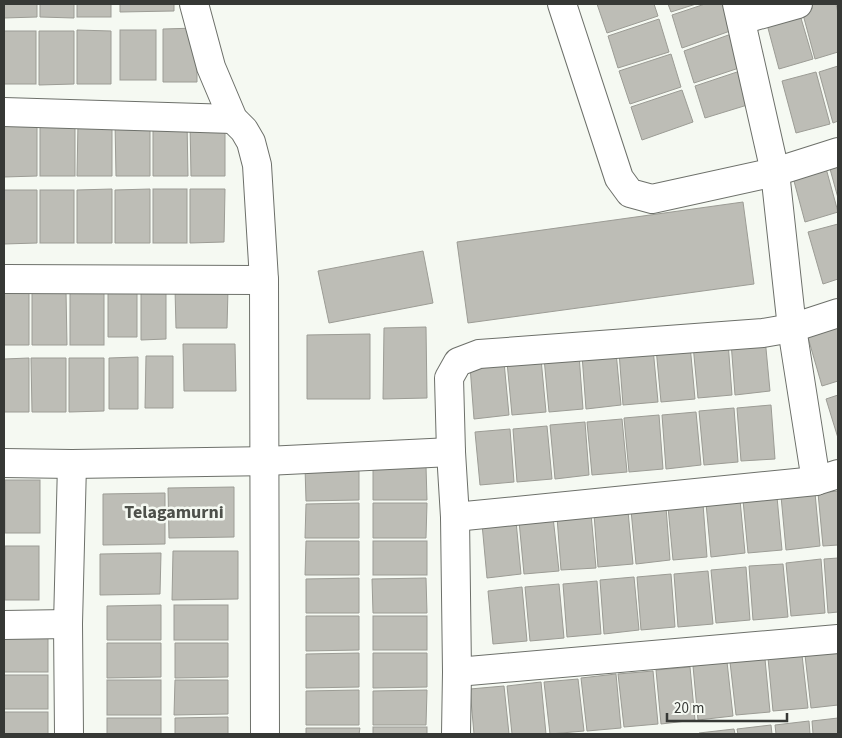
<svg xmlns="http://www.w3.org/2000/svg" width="842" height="738" viewBox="0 0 842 738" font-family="'Source Sans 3',sans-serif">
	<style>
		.building { fill: #bdbdb6; stroke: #9c9c95 }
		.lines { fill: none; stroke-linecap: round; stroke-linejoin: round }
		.street-casing { stroke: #6d706a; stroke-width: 30 }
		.street { stroke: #fff; stroke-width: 28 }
		.labels { text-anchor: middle; stroke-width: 5; stroke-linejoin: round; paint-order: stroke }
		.quarter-label { font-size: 18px; font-weight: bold; fill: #4d504a; stroke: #f5f9f2 }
	</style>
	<rect width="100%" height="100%" fill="#f5f9f2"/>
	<!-- building -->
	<g class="building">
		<path d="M4 4H37V17L4 18Z"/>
		<path d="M40 4H74V18L40 17Z"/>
		<rect x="77" y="4" width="34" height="13"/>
		<path d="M120 4H174V11L120 12Z"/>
		<path d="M597 4H654L658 16 607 33Z"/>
		<path d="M668 4H696L671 12Z"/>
		<path d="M705 4H724L733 30 682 48 672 15Z"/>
		<path d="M813 4H836L838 13V52L815 59 801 7Z"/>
		<path d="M798 8 813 59 779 69 765 17Z"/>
		<path d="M659 19 669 52 618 68 608 36Z"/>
		<path d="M197 28V82H163V29Z"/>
		<path d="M77 30 111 31V84H77Z"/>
		<rect x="120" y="30" width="36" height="50"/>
		<rect x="4" y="31" width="32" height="53"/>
		<path d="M39 31H74V84L39 85Z"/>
		<path d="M734 33 745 66 694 83 684 51Z"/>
		<path d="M671 54 681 87 630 104 619 71Z"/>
		<path d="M838 66V121L833 123 819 72Z"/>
		<path d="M746 69 757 102 705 118 695 86Z"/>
		<path d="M816 72 830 124 796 133 782 81Z"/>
		<path d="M682 90 693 122 642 140 631 107Z"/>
		<path d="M112 122V176H77L78 123Z"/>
		<path d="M115 122H150V176H116Z"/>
		<path d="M153 122H187L188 176H153Z"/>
		<path d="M190 122H225V176H191Z"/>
		<path d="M4 123H37V176L4 177Z"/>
		<rect x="40" y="123" width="35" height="53"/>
		<path d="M838 155V198L827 158Z"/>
		<path d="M824 161 838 212 805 222 791 170Z"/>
		<path d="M112 189V243H77V190Z"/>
		<path d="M150 189V243H115V190Z"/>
		<rect x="153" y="189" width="34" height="54"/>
		<path d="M190 189H225L224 242 190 243Z"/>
		<path d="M4 190H37V243L4 244Z"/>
		<rect x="40" y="190" width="34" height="53"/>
		<path d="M743 202 754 284 468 323 457 242Z"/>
		<path d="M838 224V279L823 284 808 232Z"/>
		<path d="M423 251 433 303 329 323 318 271Z"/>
		<path d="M175 289H228L227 328H176Z"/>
		<path d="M137 290V337H108V291Z"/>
		<path d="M4 291 29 292V345H4Z"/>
		<path d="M66 291 67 345H32V292Z"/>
		<rect x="70" y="291" width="34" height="54"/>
		<path d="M141 293H166V339L141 340Z"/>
		<path d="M838 325V381L822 386 807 334Z"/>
		<path d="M426 327 427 398 383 399 384 328Z"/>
		<path d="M370 334V399H307V335Z"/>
		<path d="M765 338 770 391 735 395 731 342Z"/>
		<path d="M728 342 732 395 698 398 693 345Z"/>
		<path d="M183 344H235L236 391H184Z"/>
		<path d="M690 345 695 399 661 402 656 348Z"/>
		<path d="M653 348 658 402 623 405 619 352Z"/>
		<path d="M616 352 621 405 586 409 582 355Z"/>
		<path d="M579 355 583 409 549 412 544 358Z"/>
		<path d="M146 356H173V408H145Z"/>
		<path d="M138 357V409H109V358Z"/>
		<path d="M29 358V412H4V359Z"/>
		<path d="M31 358H66V412H32Z"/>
		<path d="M69 358H104V411L69 412Z"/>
		<path d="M541 359 546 412 512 415 507 362Z"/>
		<path d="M504 362 509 415 474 419 470 366Z"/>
		<path d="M838 395V438L826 399Z"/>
		<path d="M771 405 775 459 741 461 737 408Z"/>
		<path d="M734 408 738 462 704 465 699 411Z"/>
		<path d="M696 412 701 465 666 469 662 415Z"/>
		<path d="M659 415 663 469 629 472 624 418Z"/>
		<path d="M622 419 627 472 592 475 587 422Z"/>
		<path d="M585 422 589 475 555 479 550 425Z"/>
		<path d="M547 426 552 479 517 482 513 429Z"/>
		<path d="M510 429 514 482 480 485 475 432Z"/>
		<path d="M359 466V500L306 501 305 467Z"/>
		<path d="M373 466H426L427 500H373Z"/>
		<rect x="5" y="480" width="35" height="53"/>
		<path d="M234 487V537L169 538 168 488Z"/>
		<path d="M838 491V545L823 546 818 493Z"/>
		<path d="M165 493V544L103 545V494Z"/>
		<path d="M815 493 820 546 786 550 781 496Z"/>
		<path d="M777 497 782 550 748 553 743 500Z"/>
		<path d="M740 500 745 553 711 557 706 503Z"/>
		<path d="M359 503V538H305L306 504Z"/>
		<path d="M373 503H427L426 538H373Z"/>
		<path d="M703 504 707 557 673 560 668 507Z"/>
		<path d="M666 507 670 560 636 564 631 510Z"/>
		<path d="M628 511 633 564 598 567 594 514Z"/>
		<path d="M591 514 596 568 561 570 557 517Z"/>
		<path d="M553 517 559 571 524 574 519 521Z"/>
		<path d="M516 521 521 574 487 578 482 524Z"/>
		<path d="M306 541H359V575H305Z"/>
		<rect x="373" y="541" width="54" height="34"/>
		<rect x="5" y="546" width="34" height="54"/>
		<path d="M173 551H238V599L172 600Z"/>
		<path d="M161 553 160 594 100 595V554Z"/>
		<path d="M838 558V612L828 613 824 559Z"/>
		<path d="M821 559 825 613 791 616 786 563Z"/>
		<path d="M783 564 788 617 753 620 749 566Z"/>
		<path d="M746 567 750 620 716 623 711 570Z"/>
		<path d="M708 571 713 624 678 627 674 574Z"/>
		<path d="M671 574 675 627 641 630 637 577Z"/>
		<path d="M634 577 639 630 604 634 600 580Z"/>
		<path d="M359 578V613H306V579Z"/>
		<path d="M426 578 427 613H373L372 579Z"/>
		<path d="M597 581 601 634 567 637 563 584Z"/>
		<path d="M559 584 564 638 530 641 525 587Z"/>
		<path d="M522 587 527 641 493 644 488 591Z"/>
		<path d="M161 605V640H107V606Z"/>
		<rect x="174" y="605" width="54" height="35"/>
		<path d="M306 616H359V650L306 651Z"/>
		<rect x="373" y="616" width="54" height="34"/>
		<rect x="4" y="637" width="44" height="35"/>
		<path d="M107 643H161V677L107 678Z"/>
		<path d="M175 643H228V677L175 678Z"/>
		<path d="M838 651V705L811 708 805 655Z"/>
		<path d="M359 653V687L306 688V654Z"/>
		<path d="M373 653H427V687L373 688Z"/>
		<path d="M802 655 808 708 773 711 768 658Z"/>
		<path d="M765 659 770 712 736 715 730 662Z"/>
		<path d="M727 662 733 716 698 720 693 666Z"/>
		<path d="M690 667 695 720 661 724 656 670Z"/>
		<path d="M653 671 658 724 624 727 618 674Z"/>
		<path d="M616 674 621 728 587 731 581 678Z"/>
		<rect x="4" y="675" width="44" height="34"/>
		<path d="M578 679 584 731 550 734 544 682Z"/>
		<rect x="107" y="680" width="54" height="35"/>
		<path d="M175 680H228V714L174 715Z"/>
		<path d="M541 682 546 734H512L507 686Z"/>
		<path d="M504 686 509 734H474L470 689Z"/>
		<path d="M359 690V725H306V691Z"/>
		<path d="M427 690 426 725H373V691Z"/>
		<rect x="4" y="712" width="44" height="22"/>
		<path d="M228 717V734H175V718Z"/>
		<rect x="107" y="718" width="54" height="16"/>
		<path d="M838 718V734H813L812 721Z"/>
		<path d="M809 721 810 734H776L775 725Z"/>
		<path d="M771 725 772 734H738L737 729Z"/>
		<rect x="373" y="727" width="54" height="7"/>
		<path d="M306 728H360L359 734H306Z"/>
		<path d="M734 729 735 734H700L699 733Z"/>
	</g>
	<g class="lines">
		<!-- street casing -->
		<g class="street-casing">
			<g id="street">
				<path d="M194 4 211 67 233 119 244 130 251 142 257 165 264 280 265 734"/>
				<path d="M562 4 619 178 630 193 652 199 775 172 838 152"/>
				<path d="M737 4 775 172 792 328 816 481"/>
				<path d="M741 20 798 4"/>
				<path d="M4 112 233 119"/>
				<path d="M4 279 264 280"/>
				<path d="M4 463 72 464 266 461 451 452"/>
				<path d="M455 517 816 481 838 474"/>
				<path d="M4 625 68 624"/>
				<path d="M457 672 838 639"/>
				<path d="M69 734 68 624 72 464"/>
				<path d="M456 734 457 672 455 517 451 452 449 378 458 362 479 354 763 333 792 328 838 313"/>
			</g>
		</g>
		<!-- street -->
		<use href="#street" class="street"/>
	</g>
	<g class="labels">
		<!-- quarter labels -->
		<g class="quarter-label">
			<text x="174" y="518">Telagamurni</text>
		</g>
	</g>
	<!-- border -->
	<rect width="842" height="738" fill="none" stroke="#363835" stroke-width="10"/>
	<!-- scale -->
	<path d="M667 713v8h120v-8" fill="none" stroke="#363835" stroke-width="2.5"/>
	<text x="674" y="713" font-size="15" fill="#363835" stroke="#f5f9f2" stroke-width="4" paint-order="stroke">20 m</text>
</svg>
